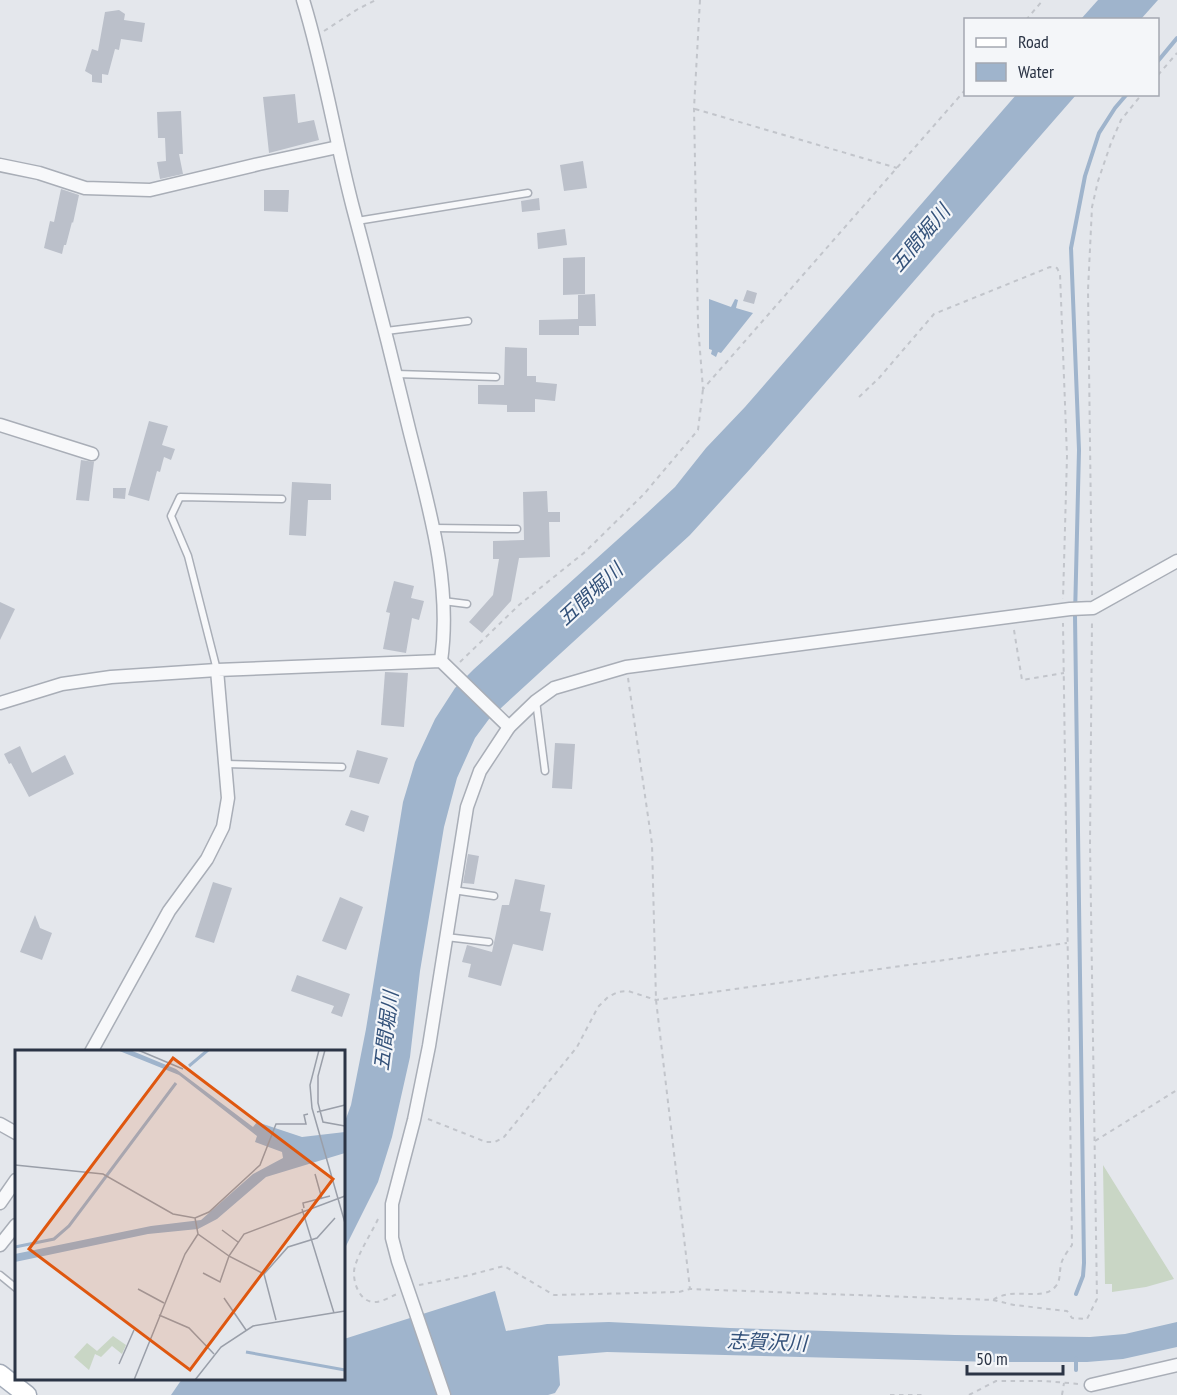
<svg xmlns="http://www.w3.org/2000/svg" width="1177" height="1395" viewBox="0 0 1177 1395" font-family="'PT Sans Narrow','Noto Sans JP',sans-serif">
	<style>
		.green { fill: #c9d6c5 }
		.water { fill: #9fb4cc }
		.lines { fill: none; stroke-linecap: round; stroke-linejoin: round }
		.stream { stroke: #9fb4cc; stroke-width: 4 }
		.building { fill: #bbc0ca }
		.service-casing { stroke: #a9aeb7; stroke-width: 9 }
		.minor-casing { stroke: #a9aeb7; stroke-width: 15 }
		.primary-casing { stroke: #a3abb8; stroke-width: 21 }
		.path { stroke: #c2c5cb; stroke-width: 2; stroke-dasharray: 4.5 4.5; stroke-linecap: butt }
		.service { stroke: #f7f8fa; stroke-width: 6 }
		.minor { stroke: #f7f8fa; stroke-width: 12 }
		.primary { stroke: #fff; stroke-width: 18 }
		.labels { text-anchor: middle; stroke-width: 4.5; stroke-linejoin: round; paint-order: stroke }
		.water-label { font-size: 20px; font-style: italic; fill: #34527a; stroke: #f4f6f9 }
		.inset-river { fill: none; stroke: #9fb4cc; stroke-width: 3 }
		.inset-road { fill: none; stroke: #9a9fa9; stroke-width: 1.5 }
		.view { fill: #df570f; fill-opacity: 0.15; stroke: #df570f; stroke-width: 3 }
		.inset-edge { fill: none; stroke: #2b3445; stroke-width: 3 }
	</style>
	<rect width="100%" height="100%" fill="#e4e7ec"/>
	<!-- green -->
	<path class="green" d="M1103 1165 1174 1279 1146 1287 1112 1292V1284H1105Z"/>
	<!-- water -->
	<g class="water">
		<path d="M1098 0H1158L1141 19H1081Z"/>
		<path d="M1016 95H1076L751 468 690 535 489 719 475 738 457 778 444 827 420 971 410 1057 392 1137 378 1182 344 1250V1124L351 1105 366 1029 403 802 415 762 435 719 455 688 474 669 646 514 675 487 706 448 745 407Z"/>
		<path d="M709 299 731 307 735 299 738 300 736 308 753 313 721 353 718 352 716 357 711 354 712 350 709 349Z"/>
		<path d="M495 1291 506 1331 547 1324 609 1322 730 1328 955 1335 1090 1337 1125 1334 1177 1322V1347L1123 1359 1087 1362H994L607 1352 558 1356 560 1385 555 1393 548 1395H171L182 1379 344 1378V1339Z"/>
	</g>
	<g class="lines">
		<!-- stream -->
		<g class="stream">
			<path d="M1158 61 1177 38"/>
			<path d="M1076 1294 1083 1276 1084 1263 1075 616 1079 450 1071 248 1085 176 1099 133 1115 108 1127 94"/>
			<path d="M1076 1370V1358"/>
		</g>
	</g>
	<!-- building -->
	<g class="building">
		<path d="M119 10 125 14 124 20 145 23 142 42 121 39 119 50 115 49 108 75 102 74V83L92 82V75L85 71 92 49 98 51 105 12Z"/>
		<path d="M295 94 298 123 314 120 319 140 269 153 263 97Z"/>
		<path d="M181 111 183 154H179L183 174 160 179 157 162 166 161 165 138H158L157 112Z"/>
		<path d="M583 161 587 188 564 191 560 165Z"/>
		<path d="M61 189 79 195 73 223 72 222 66 245H64L62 254 44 248 50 221 54 222Z"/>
		<path d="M264 190H289L288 212 264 211Z"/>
		<path d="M539 198 540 210 522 212 521 201Z"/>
		<path d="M565 229 567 245 538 249 537 233Z"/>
		<path d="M585 257V294L563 295V258Z"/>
		<path d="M747 290 757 293 754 304 743 301Z"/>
		<path d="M595 294 596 326H579V335H539V320L578 319V295Z"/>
		<path d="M505 347 527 348V376H536V382L557 384 555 401 535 399V412H507V405L478 404V385H504Z"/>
		<path d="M149 421 168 426 162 445 175 449 171 460 164 457 160 472 157 471 149 501 128 495Z"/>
		<path d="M81 460 94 462 89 501 76 500Z"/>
		<path d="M292 482 331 484V500H308L306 536 289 535Z"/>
		<path d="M113 488H126L125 499 113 498Z"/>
		<path d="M547 491 548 512H560V522H549L550 557 519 558 511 601 482 633 469 622 493 595 499 559H493V541L524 540 523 492Z"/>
		<path d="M394 581 414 586 411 598 424 601 419 620 412 618 406 653 383 649 390 613 386 612Z"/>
		<path d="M0 602 15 609 0 640Z"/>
		<path d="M385 672 408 673 404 727 381 725Z"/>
		<path d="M555 743 575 744 572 789 552 788Z"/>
		<path d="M20 746 32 773 65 755 74 774 29 797 11 763 9 764 4 754Z"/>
		<path d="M357 750 388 758 379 784 349 777Z"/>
		<path d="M351 810 369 816 364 832 345 825Z"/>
		<path d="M468 854 479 856 474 884 463 883Z"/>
		<path d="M515 879 545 885 540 911 551 913 543 951 513 944 501 986 468 977 471 964 462 962 467 945 492 952 502 905H509Z"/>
		<path d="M213 882 232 888 214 943 195 937Z"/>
		<path d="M340 897 363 907 346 950 322 941Z"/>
		<path d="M35 915 40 928 52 933 42 960 20 952Z"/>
		<path d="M297 975 350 994 342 1017 331 1013 334 1006 291 991Z"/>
	</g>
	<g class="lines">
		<!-- service casing -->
		<g class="service-casing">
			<g id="service">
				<path d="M357 221 528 193"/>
				<path d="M386 331 468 321"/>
				<path d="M396 374 496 377"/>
				<path d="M434 528 517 529"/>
				<path d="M443 601 467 604"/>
				<path d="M217 670 188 556 171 516 180 497 282 499"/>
				<path d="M536 701 545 771"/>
				<path d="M225 764 342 767"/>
				<path d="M453 890 494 896"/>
				<path d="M446 937 489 942"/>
				<path d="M0 1275 16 1288"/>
			</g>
		</g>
		<!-- minor casing -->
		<g class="minor-casing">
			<g id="minor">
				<path d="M303 0C324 68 335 139 353 208 373 283 392 358 410 433 429 508 452 584 441 661"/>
				<path d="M0 165 39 173 85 188 150 190 259 164 338 147"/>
				<path d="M0 425 92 454"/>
				<path d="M0 703 62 684 111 677 217 670"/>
				<path d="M91 1052 169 911 207 859 223 827 228 798 217 670 441 661 509 727"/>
				<path d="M0 1124 16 1133"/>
				<path d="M0 1203 16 1180"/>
				<path d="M0 1245 16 1225"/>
				<path d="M1091 1385 1177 1365"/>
				<path d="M444 1395 398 1261 392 1238V1204L414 1120 429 1046 467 807 480 771 509 727 536 701 554 688 626 667 1070 609 1093 608 1177 561"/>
			</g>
		</g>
		<!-- primary casing -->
		<g class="primary-casing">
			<path id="primary" d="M0 1374 27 1395"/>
		</g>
		<!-- path -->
		<g class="path">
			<path d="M700 0 694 108 698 325 703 389 966 89"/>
			<path d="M1026 20 1043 0"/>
			<path d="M324 31 358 9 376 0"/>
			<path d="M1158 75 1177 53"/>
			<path d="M695 109 897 168"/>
			<path d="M859 397 879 378 934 314 1050 267 1057 268 1060 274 1067 456 1063 599"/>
			<path d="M1092 595 1088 290 1092 207 1098 181 1111 143 1121 120 1142 94"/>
			<path d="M1014 630 1022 680 1064 673"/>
			<path d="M460 662 519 605 585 552 644 494 698 430 703 389"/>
			<path d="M628 678 652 844 656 1000 690 1289"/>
			<path d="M428 1119 486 1142H495L504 1137 577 1047 598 1007 608 997 618 992 628 991 656 1000 1067 943"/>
			<path d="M1095 1141 1177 1090"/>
			<path d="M378 1219C371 1234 360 1250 355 1266 351 1279 359 1303 375 1302 382 1302 390 1297 397 1294"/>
			<path d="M419 1285 466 1276 504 1266 554 1295 679 1292 690 1289 993 1300C1013 1286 1042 1302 1055 1287 1061 1281 1059 1273 1061 1265 1062 1258 1068 1251 1072 1245L1063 623"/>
			<path d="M993 1300 1014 1305 1067 1311 1072 1318 1087 1319 1097 1299 1090 844 1092 619"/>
			<path d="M890 1395H923"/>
			<path d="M969 1395 996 1381H1045L1079 1384"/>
			<path d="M1062 1395 1064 1383"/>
		</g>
		<!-- service -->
		<use href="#service" class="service"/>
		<!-- minor -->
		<use href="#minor" class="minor"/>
		<!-- primary -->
		<use href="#primary" class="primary"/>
	</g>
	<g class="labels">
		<!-- water labels -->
		<g class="water-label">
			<text transform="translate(920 238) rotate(-50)" y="7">五間堀川</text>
			<text transform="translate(590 594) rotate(-43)" y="7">五間堀川</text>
			<text transform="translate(386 1031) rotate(-83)" y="7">五間堀川</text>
			<text transform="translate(767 1342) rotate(2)" y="7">志賀沢川</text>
		</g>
	</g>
	<!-- overview -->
	<g transform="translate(15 1050)">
		<rect width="330" height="330" fill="#e4e7ec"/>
		<path d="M98 286 111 295 107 304 97 296 86 307 80 304 74 320 59 307 72 293 82 301Z" fill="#c9d6c5"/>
		<path d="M102 0H115L161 19 238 77 242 72 287 87 330 82V103L251 127 202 169 183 179 133 184 0 212V204L136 176 186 170 238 124 268 108 267 102 240 92 242 86 164 25Z" fill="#9fb4cc"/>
		<path class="inset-river" d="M174 16 193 0M0 197 39 189 54 176 161 33M231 302 330 320"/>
		<path class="inset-road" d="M123 0 168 19M304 0 295 35 297 58 330 173M310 0 303 26V53L308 72 330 76M302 62 330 55M0 115 88 124 158 164 180 168 194 162 245 115 261 74H291L289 65 293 64M300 124 307 149M289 158 288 153 315 146M287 159 319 263M180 168 183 184 214 206 229 184 330 146M207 180 223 192M188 223 205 232 214 206 249 224 261 270M249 224 273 197 302 188 320 168M123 239 149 253M209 248 231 280M144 265 174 278 199 304M104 314 119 280M119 330 170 204 183 184M180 330 206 297 238 276 330 261"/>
		<path class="view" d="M158 8 318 129 175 320 14 199Z"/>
		<rect width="330" height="330" class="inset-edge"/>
	</g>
	<!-- legend -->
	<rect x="964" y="18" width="195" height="78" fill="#f4f6f9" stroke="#a4a8b1" stroke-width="1.5"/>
	<rect x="976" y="38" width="30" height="9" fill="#ffffff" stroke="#a4a8b1" stroke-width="1.5"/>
	<text x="1018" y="48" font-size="18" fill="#2b3445">Road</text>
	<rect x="976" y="63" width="30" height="18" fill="#9fb4cc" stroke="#a4a8b1" stroke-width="1.5"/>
	<text x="1018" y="78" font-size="18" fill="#2b3445">Water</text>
	<!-- scale -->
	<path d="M967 1365v9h96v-9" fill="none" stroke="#2b3445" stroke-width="3"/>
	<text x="976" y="1365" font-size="18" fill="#2b3445" stroke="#f4f6f9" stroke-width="4.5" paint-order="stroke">50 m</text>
</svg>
